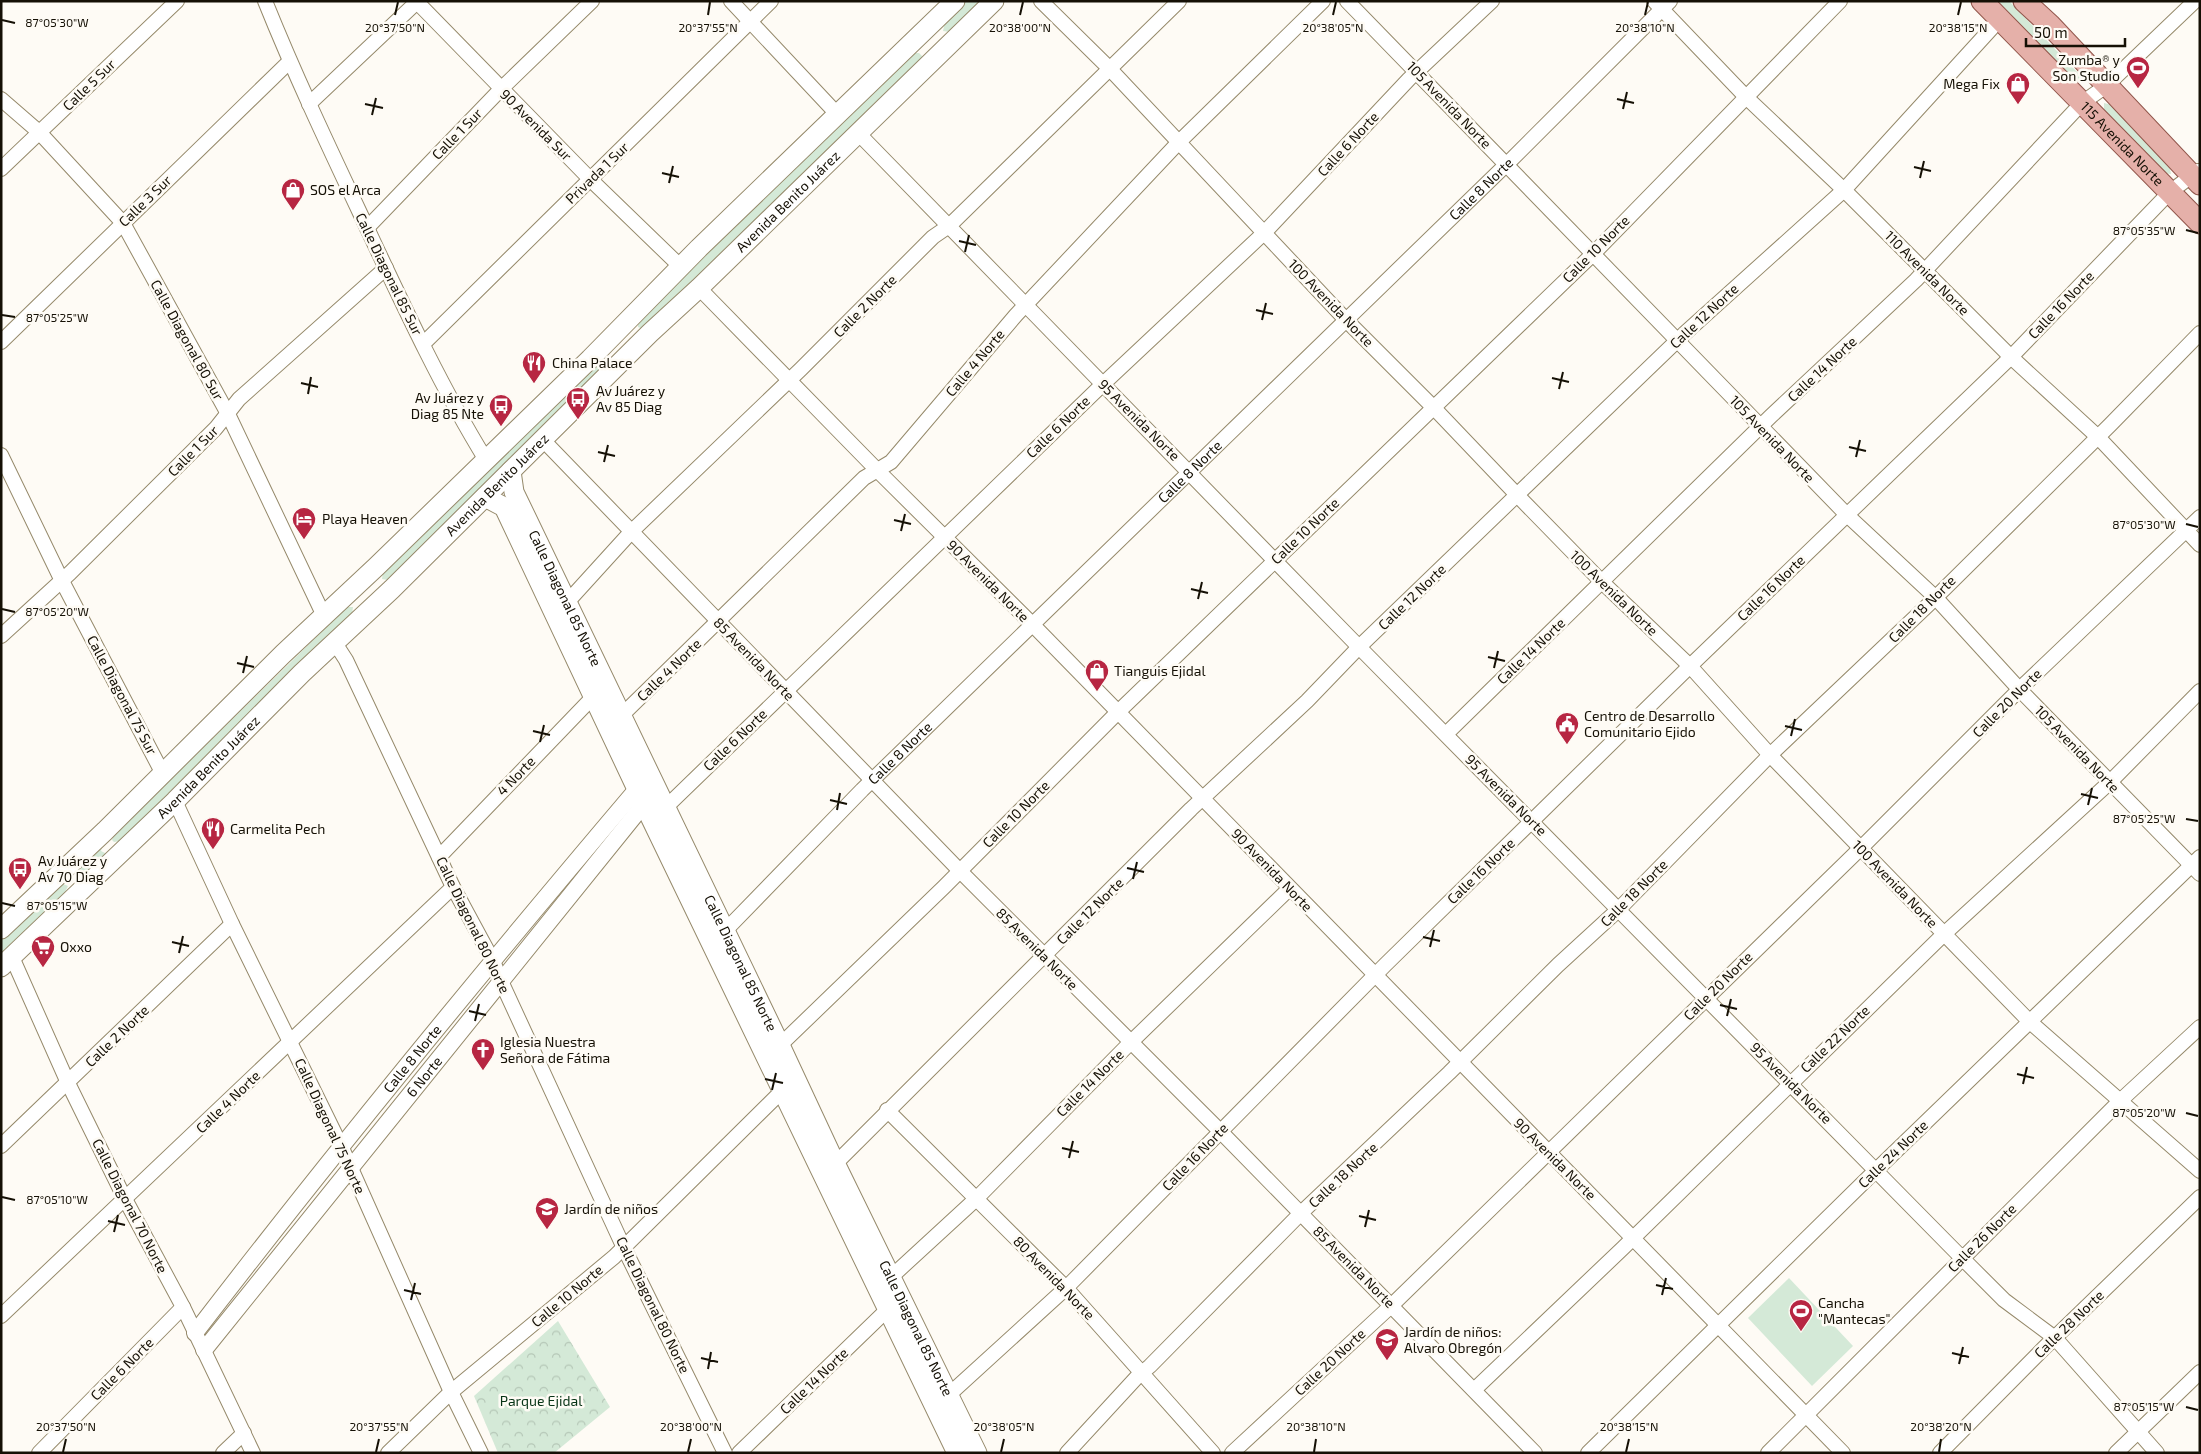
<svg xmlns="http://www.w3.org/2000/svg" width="2201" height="1454" viewBox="0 0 2201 1454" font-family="'Exo 2',sans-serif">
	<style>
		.grass { fill: #d4e9d7 }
		.park { fill: url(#park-crowns) }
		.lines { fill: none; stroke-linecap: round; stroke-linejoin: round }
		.minor-casing { stroke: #95896a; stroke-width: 16 }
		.tertiary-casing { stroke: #95896a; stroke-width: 18 }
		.secondary-casing { stroke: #95896a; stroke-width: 21 }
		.primary-casing { stroke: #91564b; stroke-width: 23 }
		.minor { stroke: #fff; stroke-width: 14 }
		.tertiary { stroke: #fff; stroke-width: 16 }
		.secondary { stroke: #fff; stroke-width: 19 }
		.primary { stroke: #e5b0a9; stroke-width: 21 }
		.ticks { fill: none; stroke: #151005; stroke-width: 2 }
		.labels { text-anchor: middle; stroke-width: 5; stroke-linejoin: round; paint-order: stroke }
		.poi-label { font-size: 14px; fill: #151005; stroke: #fefbf5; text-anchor: start }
		.street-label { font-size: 14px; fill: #151005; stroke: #fefbf5 }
		.park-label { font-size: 14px; fill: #063315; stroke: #fefbf5 }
		.ticks-label { font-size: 12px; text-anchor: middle; fill: #151005; stroke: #fefbf5; stroke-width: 5; stroke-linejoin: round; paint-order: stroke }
	</style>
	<defs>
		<pattern id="park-crowns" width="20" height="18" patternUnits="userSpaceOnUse" patternTransform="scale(1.25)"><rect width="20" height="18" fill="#d4e9d7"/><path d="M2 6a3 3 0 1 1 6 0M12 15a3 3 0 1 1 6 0" fill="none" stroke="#b5c7b7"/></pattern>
	</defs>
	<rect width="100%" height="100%" fill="#fefbf5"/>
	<!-- grass -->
	<g class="grass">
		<path d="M966 1H981L950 32 943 31 945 22Z"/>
		<path d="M1993 1H2009L2078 73 2082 82 2070 81Z"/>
		<path d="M915 53H919L922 56 921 62 643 329 638 327V319Z"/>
		<path d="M2104 103 2112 105 2169 164 2171 174 2162 173 2104 112Z"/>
		<path d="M593 366 600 367 599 373 388 580 382 579 383 572Z"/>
		<path d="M347 607H353L352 614 121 841 114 842 112 840 114 835Z"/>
		<path d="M102 847 101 851 107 854 82 878H77L76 871Z"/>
		<path d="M61 883 68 886 65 892 1 955V940Z"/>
		<path d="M1789 1278 1853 1346 1812 1386 1748 1318Z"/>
	</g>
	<!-- park -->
	<path class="park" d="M558 1321 610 1407 554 1453H498L474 1396Z"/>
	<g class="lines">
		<!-- minor casing -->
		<g class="minor-casing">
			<g id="minor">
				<path d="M265 1C294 73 327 143 360 213 399 296 438 382 486 460"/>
				<path d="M416 1 591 180 681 267"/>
				<path d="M731 1 838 115"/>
				<path d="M1041 1 1109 68 1346 320 1434 408 1518 496 1602 582 1690 666 1770 755 2029 1021 2200 1171"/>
				<path d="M1347 1 1847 515 1935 597 2020 690 2200 874"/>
				<path d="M1654 1 1746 97 1844 190 2011 357 2098 437 2200 545"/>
				<path d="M1 99 39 132 123 223 228 414 324 616"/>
				<path d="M309 104 418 1"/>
				<path d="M858 133 1359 647 1962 1258 2004 1300 2055 1338 2157 1453"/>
				<path d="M1 169 177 1"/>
				<path d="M367 228 501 89 592 1"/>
				<path d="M699 288 878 471 1032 624 1843 1453"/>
				<path d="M1 342 289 62"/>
				<path d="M423 344 771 1"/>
				<path d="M543 440 959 870 1220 1131 1535 1453"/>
				<path d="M1 455 62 581 163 774"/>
				<path d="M561 609 631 532 801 369 933 237 949 226 1179 1"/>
				<path d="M1 636 70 573 216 428 239 399 386 268"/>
				<path d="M335 643 346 660 453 887 493 961 501 981 624 1248 725 1453"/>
				<path d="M621 716 864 478 891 462 1016 315 1178 143 1323 1"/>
				<path d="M1446 734 1771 416 1916 280 2082 103 2106 86 2195 1"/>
				<path d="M175 801 232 924 342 1148 451 1392 481 1453"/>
				<path d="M665 808 1103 384 1265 232 1409 79 1492 1"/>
				<path d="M439 857 594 696"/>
				<path id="s1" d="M719 937 862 790 1513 158 1670 1"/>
				<path d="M12 957 68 1083 125 1199 183 1307 253 1453"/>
				<path d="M774 1051 944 887 1117 713 1593 254 1840 1"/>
				<path d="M887 1110 1066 1288 1213 1453"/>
				<path d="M1 1146 232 924"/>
				<path d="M830 1169 1191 809 1307 701 1359 647 1684 334 1844 190 2000 19"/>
				<path d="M890 1278 976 1199 1130 1043 1289 889"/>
				<path d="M1 1316 453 887"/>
				<path d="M1474 1390 1623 1248 1944 934 2110 782 2200 691"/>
				<path d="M942 1401 1066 1288 1385 965 1690 666 2011 357 2170 192 2198 171"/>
				<path d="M39 1453 183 1307"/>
				<path d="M223 1453 244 1433"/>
				<path d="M388 1453 451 1392 614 1257 783 1090"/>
				<path d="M739 1453 888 1309"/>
				<path d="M1067 1453 1137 1377 1150 1366 1301 1213 1449 1073 1558 965 1618 910 1770 755 1928 605 2110 425 2200 333"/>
				<path d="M1232 1453 1392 1305 1868 841 2027 682 2200 517"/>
				<path d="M1588 1453 1868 1178 2200 857"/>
				<path d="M1768 1453 2120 1101 2200 1027"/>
				<path d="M1940 1453 2044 1348 2200 1197"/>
				<path d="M2116 1453 2200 1372"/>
			</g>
		</g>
		<!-- tertiary casing -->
		<g class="tertiary-casing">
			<g id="tertiary">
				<path id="s2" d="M195 1333C337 1148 486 967 637 789"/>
				<path id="s3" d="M204 1350 644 804"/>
			</g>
		</g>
		<!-- secondary casing -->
		<g class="secondary-casing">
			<g id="secondary">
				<path id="s4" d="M511 471 514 492 780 1045 835 1163 977 1453"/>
				<path d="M485 497 504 507 644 804 957 1453"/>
				<path d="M1 929 105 831 283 654 376 567 590 359 699 248 955 1"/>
				<path id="s5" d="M1 967 175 801 302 673 392 589 650 333 699 288 994 1"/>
			</g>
		</g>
		<!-- primary casing -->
		<g class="primary-casing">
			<g id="primary">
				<path id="s6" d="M1982 1 2200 223"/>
				<path d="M2024 1 2050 25 2200 184"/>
			</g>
		</g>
		<!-- minor -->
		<use href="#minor" class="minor"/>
		<!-- tertiary -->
		<use href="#tertiary" class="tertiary"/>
		<!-- secondary -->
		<use href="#secondary" class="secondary"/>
		<!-- primary -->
		<use href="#primary" class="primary"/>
	</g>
	<!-- ticks -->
	<path class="ticks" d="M395 15 398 2M708 15 710 2M1020 15 1023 2M1333 15 1336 2M1645 15 1648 2M1958 15 1961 2M2 20 15 23M1617 99 1634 103M365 104 383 108M1623 109 1627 92M372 115 376 98M1914 167 1931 171M662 173 679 177M1920 178 1924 161M669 183 673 166M2186 230 2198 233M959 241 976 245M965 252 969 235M1256 310 1273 314M2 315 15 317M1262 320 1266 303M1552 378 1569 382M301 383 318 387M1559 389 1563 372M308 394 311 377M1849 447 1866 451M598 452 615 456M1856 457 1860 440M604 462 608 445M894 520 911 524M2186 524 2198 527M901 531 905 514M1191 589 1208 593M1198 599 1202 582M2 609 15 612M1488 657 1505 661M237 663 254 667M1494 668 1498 651M243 673 247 656M1785 726 1802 730M533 731 550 735M1791 736 1795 719M540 742 544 725M2081 794 2098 798M830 800 847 804M2088 805 2092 788M837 810 840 793M2186 819 2198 821M1127 868 1144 872M1133 879 1137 862M2 903 15 906M1423 937 1440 941M172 942 189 946M1430 947 1434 930M179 953 183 936M1720 1005 1737 1009M469 1011 486 1015M1727 1016 1731 999M475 1021 479 1004M2017 1074 2034 1078M765 1079 783 1083M2023 1084 2027 1067M772 1090 776 1073M2186 1113 2198 1116M1062 1148 1079 1152M1069 1158 1073 1141M2 1197 15 1200M1359 1216 1376 1220M108 1221 125 1225M1365 1227 1369 1210M114 1232 118 1215M1656 1285 1673 1289M404 1290 421 1294M1662 1295 1666 1278M411 1300 415 1283M1952 1353 1969 1357M701 1358 718 1362M1959 1364 1963 1347M708 1369 711 1352M2186 1407 2198 1410M63 1452 66 1439M376 1452 379 1439M688 1452 691 1439M1001 1452 1004 1439M1314 1452 1316 1439M1626 1452 1629 1439M1939 1452 1941 1439"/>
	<!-- icons -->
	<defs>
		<g id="stadium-pin" transform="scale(1.25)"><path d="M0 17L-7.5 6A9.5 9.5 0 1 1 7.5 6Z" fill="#b72642" stroke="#fefbf5"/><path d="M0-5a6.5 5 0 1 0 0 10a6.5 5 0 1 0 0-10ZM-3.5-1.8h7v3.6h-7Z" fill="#fff"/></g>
		<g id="shop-pin" transform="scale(1.25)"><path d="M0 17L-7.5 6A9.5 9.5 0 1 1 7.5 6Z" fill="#b72642" stroke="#fefbf5"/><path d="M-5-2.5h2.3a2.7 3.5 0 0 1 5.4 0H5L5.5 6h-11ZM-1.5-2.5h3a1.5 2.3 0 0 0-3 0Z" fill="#fff"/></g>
		<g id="restaurant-pin" transform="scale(1.25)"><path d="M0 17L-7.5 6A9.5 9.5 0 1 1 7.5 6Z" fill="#b72642" stroke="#fefbf5"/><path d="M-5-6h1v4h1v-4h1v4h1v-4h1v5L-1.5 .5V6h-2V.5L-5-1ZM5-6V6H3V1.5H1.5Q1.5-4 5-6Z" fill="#fff"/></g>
		<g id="bus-pin" transform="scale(1.25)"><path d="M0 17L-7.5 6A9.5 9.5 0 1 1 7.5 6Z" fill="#b72642" stroke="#fefbf5"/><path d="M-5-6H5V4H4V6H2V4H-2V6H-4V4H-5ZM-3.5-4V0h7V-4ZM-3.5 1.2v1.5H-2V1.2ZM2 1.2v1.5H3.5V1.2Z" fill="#fff"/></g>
		<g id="hotel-pin" transform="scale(1.25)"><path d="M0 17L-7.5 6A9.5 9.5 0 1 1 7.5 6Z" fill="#b72642" stroke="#fefbf5"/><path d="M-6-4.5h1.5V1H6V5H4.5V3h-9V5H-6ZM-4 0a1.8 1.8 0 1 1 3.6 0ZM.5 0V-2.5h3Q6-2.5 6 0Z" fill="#fff"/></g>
		<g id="civic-pin" transform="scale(1.25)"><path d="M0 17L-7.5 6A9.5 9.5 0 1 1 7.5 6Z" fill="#b72642" stroke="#fefbf5"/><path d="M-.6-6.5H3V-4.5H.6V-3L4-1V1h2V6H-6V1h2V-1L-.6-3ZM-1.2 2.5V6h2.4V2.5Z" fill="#fff"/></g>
		<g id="supermarket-pin" transform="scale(1.25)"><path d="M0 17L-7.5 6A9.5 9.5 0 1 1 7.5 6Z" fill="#b72642" stroke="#fefbf5"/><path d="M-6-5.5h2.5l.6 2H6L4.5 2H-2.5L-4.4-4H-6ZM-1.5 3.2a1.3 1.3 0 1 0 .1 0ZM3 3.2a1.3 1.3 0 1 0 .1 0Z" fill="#fff"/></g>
		<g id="church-pin" transform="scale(1.25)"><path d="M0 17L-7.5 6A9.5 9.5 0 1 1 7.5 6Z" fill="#b72642" stroke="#fefbf5"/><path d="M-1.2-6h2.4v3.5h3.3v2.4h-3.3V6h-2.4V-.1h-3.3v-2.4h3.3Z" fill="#fff"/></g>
		<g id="school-pin" transform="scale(1.25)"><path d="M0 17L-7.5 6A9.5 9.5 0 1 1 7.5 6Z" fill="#b72642" stroke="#fefbf5"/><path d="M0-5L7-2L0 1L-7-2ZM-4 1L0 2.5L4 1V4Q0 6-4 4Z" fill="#fff"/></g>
	</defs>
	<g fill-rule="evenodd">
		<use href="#stadium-pin" x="2138" y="68"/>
		<use href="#shop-pin" x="2018" y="84"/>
		<use href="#shop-pin" x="293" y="190"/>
		<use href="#restaurant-pin" x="534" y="363"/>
		<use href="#bus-pin" x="578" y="399"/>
		<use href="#bus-pin" x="501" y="406"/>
		<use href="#hotel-pin" x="304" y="519"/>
		<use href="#shop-pin" x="1097" y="671"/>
		<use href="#civic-pin" x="1567" y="724"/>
		<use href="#restaurant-pin" x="213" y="829"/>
		<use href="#bus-pin" x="20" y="869"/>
		<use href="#supermarket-pin" x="43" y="947"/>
		<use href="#church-pin" x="483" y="1050"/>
		<use href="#school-pin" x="547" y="1209"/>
		<use href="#stadium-pin" x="1801" y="1311"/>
		<use href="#school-pin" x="1387" y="1340"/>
	</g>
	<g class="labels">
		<!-- poi labels -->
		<g class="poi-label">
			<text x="2120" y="65" text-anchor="end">Zumba® y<tspan x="2120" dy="16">Son Studio</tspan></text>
			<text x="2000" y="89" text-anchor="end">Mega Fix</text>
			<text x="310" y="195">SOS el Arca</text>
			<text x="552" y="368">China Palace</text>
			<text x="596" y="396">Av Juárez y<tspan x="596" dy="16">Av 85 Diag</tspan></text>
			<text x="484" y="403" text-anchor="end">Av Juárez y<tspan x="484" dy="16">Diag 85 Nte</tspan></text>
			<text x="322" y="524">Playa Heaven</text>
			<text x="1114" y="676">Tianguis Ejidal</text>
			<text x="1584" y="721">Centro de Desarrollo<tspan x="1584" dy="16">Comunitario Ejido</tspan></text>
			<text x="230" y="834">Carmelita Pech</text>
			<text x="38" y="866">Av Juárez y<tspan x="38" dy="16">Av 70 Diag</tspan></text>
			<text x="60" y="952">Oxxo</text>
			<text x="500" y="1047">Iglesia Nuestra<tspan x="500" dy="16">Señora de Fátima</tspan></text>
			<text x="564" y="1214">Jardín de niños</text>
			<text x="1818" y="1308">Cancha<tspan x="1818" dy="16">"Mantecas"</tspan></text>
			<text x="1404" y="1337">Jardín de niños:<tspan x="1404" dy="16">Alvaro Obregón</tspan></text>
		</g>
		<!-- street labels -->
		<g class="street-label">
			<text transform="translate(89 85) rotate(-44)" y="5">Calle 5 Sur</text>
			<text transform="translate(1449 105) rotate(46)" y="5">105 Avenida Norte</text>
			<text transform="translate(536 125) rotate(45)" y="5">90 Avenida Sur</text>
			<text transform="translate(457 134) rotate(-46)" y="5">Calle 1 Sur</text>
			<text transform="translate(1348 144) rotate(-47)" y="5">Calle 6 Norte</text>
			<text dy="5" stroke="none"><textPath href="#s6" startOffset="200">115 Avenida Norte</textPath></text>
			<text transform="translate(597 173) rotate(-44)" y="5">Privada 1 Sur</text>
			<text dy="5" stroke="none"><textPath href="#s1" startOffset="1068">Calle 8 Norte</textPath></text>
			<text transform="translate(145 201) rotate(-44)" y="5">Calle 3 Sur</text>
			<text dy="5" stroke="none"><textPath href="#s5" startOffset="1098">Avenida Benito Juárez</textPath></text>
			<text transform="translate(1596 249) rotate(-45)" y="5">Calle 10 Norte</text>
			<text transform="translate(1927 273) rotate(45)" y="5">110 Avenida Norte</text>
			<text transform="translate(389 274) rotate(64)" y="5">Calle Diagonal 85 Sur</text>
			<text transform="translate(1331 303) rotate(46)" y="5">100 Avenida Norte</text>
			<text transform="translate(2061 305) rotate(-46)" y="5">Calle 16 Norte</text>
			<text transform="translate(865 306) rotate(-45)" y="5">Calle 2 Norte</text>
			<text transform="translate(1704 316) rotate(-43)" y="5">Calle 12 Norte</text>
			<text transform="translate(187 340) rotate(61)" y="5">Calle Diagonal 80 Sur</text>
			<text transform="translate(975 363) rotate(-50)" y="5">Calle 4 Norte</text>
			<text transform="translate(1822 369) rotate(-43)" y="5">Calle 14 Norte</text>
			<text transform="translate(1139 420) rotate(45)" y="5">95 Avenida Norte</text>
			<text transform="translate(1058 427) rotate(-44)" y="5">Calle 6 Norte</text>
			<text transform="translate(1772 439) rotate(46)" y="5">105 Avenida Norte</text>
			<text transform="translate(193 451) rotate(-45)" y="5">Calle 1 Sur</text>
			<text dy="5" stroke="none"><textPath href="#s1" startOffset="662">Calle 8 Norte</textPath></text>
			<text dy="5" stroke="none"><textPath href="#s5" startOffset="692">Avenida Benito Juárez</textPath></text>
			<text transform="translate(1305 531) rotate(-44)" y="5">Calle 10 Norte</text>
			<text transform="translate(988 581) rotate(45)" y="5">90 Avenida Norte</text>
			<text transform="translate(1771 588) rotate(-44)" y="5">Calle 16 Norte</text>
			<text transform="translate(1614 593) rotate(44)" y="5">100 Avenida Norte</text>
			<text transform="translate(1412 597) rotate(-44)" y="5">Calle 12 Norte</text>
			<text dy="5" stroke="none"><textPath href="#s4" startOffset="139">Calle Diagonal 85 Norte</textPath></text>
			<text transform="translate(1922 609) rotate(-45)" y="5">Calle 18 Norte</text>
			<text transform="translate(1531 651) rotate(-44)" y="5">Calle 14 Norte</text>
			<text transform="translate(754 659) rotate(46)" y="5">85 Avenida Norte</text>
			<text transform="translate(669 670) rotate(-44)" y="5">Calle 4 Norte</text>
			<text transform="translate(122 695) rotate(62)" y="5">Calle Diagonal 75 Sur</text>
			<text transform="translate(2007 703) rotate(-45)" y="5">Calle 20 Norte</text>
			<text transform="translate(735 740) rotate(-44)" y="5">Calle 6 Norte</text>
			<text transform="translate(2077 749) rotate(46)" y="5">105 Avenida Norte</text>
			<text dy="5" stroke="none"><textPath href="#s1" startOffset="258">Calle 8 Norte</textPath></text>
			<text dy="5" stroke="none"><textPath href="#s5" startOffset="288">Avenida Benito Juárez</textPath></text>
			<text transform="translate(516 776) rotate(-46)" y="5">4 Norte</text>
			<text transform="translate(1506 795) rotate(45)" y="5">95 Avenida Norte</text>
			<text transform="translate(1016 814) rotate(-45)" y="5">Calle 10 Norte</text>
			<text transform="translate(1272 870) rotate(46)" y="5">90 Avenida Norte</text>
			<text transform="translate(1481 871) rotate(-44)" y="5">Calle 16 Norte</text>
			<text transform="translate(1895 884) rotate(46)" y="5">100 Avenida Norte</text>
			<text transform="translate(1634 893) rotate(-45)" y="5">Calle 18 Norte</text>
			<text transform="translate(1090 911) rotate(-45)" y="5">Calle 12 Norte</text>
			<text transform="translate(473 925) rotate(64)" y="5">Calle Diagonal 80 Norte</text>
			<text transform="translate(1037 949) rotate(45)" y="5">85 Avenida Norte</text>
			<text dy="5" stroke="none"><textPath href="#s4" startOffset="544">Calle Diagonal 85 Norte</textPath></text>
			<text transform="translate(1718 986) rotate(-45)" y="5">Calle 20 Norte</text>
			<text transform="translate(117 1036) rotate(-44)" y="5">Calle 2 Norte</text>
			<text transform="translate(1835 1039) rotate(-44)" y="5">Calle 22 Norte</text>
			<text dy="5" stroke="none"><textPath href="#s2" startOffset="350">Calle 8 Norte</textPath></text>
			<text dy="5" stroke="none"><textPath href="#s3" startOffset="351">6 Norte</textPath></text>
			<text transform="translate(1090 1083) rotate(-45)" y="5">Calle 14 Norte</text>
			<text transform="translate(1791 1083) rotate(45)" y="5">95 Avenida Norte</text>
			<text transform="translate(228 1102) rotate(-44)" y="5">Calle 4 Norte</text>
			<text transform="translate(330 1126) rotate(65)" y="5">Calle Diagonal 75 Norte</text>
			<text transform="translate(1893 1154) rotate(-44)" y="5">Calle 24 Norte</text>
			<text transform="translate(1195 1157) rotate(-46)" y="5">Calle 16 Norte</text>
			<text transform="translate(1555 1159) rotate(45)" y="5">90 Avenida Norte</text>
			<text transform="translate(1343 1175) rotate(-43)" y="5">Calle 18 Norte</text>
			<text transform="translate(130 1206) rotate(63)" y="5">Calle Diagonal 70 Norte</text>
			<text transform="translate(1982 1238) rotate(-45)" y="5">Calle 26 Norte</text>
			<text transform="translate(1354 1267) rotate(45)" y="5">85 Avenida Norte</text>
			<text transform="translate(1054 1278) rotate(46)" y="5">80 Avenida Norte</text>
			<text transform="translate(567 1296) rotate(-40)" y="5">Calle 10 Norte</text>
			<text transform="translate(653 1305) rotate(64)" y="5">Calle Diagonal 80 Norte</text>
			<text transform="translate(2069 1324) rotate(-44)" y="5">Calle 28 Norte</text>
			<text dy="5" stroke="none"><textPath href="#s4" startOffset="949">Calle Diagonal 85 Norte</textPath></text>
			<text transform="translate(1330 1362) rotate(-43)" y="5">Calle 20 Norte</text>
			<text transform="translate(122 1369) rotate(-45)" y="5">Calle 6 Norte</text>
			<text transform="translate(814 1381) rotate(-44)" y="5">Calle 14 Norte</text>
		</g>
		<!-- park labels -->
		<g class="park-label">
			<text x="541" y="1406">Parque Ejidal</text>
		</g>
	</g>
	<g class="ticks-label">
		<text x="57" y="27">87°05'30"W</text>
		<text x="395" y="32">20°37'50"N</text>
		<text x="708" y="32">20°37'55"N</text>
		<text x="1020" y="32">20°38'00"N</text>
		<text x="1333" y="32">20°38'05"N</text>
		<text x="1645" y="32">20°38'10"N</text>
		<text x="1958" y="32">20°38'15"N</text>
		<text x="2144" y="235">87°05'35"W</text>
		<text x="57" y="322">87°05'25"W</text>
		<text x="2144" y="529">87°05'30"W</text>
		<text x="57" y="616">87°05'20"W</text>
		<text x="2144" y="823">87°05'25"W</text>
		<text x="57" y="910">87°05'15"W</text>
		<text x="2144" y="1117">87°05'20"W</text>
		<text x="57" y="1204">87°05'10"W</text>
		<text x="2144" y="1411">87°05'15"W</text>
		<text x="66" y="1431">20°37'50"N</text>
		<text x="379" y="1431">20°37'55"N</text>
		<text x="691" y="1431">20°38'00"N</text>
		<text x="1004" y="1431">20°38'05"N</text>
		<text x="1316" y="1431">20°38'10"N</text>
		<text x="1629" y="1431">20°38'15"N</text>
		<text x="1941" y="1431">20°38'20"N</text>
	</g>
	<!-- border -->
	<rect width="2201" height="1454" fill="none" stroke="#151005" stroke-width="5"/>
	<!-- scale -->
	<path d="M2026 38v8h99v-8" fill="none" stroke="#151005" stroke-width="2.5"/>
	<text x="2034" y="38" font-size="15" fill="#151005" stroke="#fefbf5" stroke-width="4" paint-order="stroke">50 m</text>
</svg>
